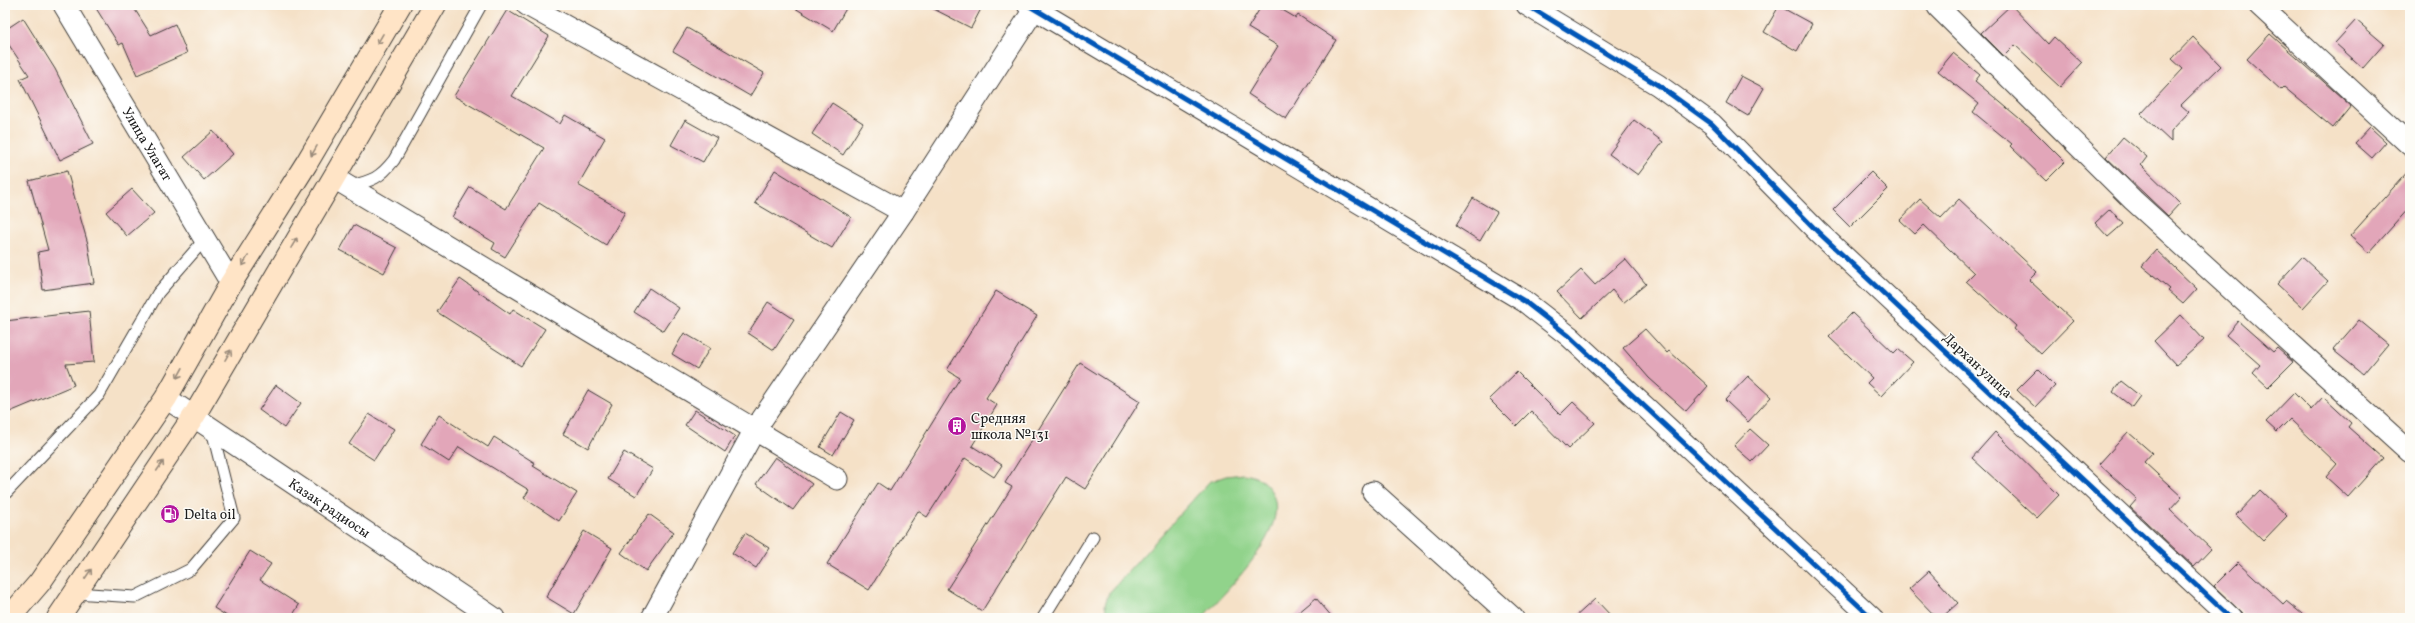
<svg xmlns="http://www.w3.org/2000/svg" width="2415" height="623" viewBox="0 0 2415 623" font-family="Vollkorn,serif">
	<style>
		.green { fill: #91d38b; stroke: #567854 }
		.building { fill: #e2a6b9 }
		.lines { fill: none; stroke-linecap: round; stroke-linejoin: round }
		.lane-casing { stroke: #3d3a36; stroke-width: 13 }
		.street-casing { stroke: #3d3a36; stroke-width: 23 }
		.secondary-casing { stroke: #3d3a36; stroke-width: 24 }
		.lane { stroke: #fff; stroke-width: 11 }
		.street { stroke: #fff; stroke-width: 21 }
		.secondary { stroke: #ffe4c6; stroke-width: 22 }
		.cycleway-casing { stroke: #fdfcf7; stroke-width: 8 }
		.cycleway { stroke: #0057b8; stroke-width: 5 }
		.oneway { stroke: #998a7a }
		.labels { text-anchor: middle; stroke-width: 3; stroke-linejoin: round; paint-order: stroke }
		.street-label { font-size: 14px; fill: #1c1c1c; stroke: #fdfcf7 }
		.poi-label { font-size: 14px; fill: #1c1c1c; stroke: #fdfcf7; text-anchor: start }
	</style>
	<rect width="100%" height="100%" fill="#fdfcf7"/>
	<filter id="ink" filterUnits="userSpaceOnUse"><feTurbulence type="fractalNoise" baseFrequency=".025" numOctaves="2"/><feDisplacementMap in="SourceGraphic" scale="8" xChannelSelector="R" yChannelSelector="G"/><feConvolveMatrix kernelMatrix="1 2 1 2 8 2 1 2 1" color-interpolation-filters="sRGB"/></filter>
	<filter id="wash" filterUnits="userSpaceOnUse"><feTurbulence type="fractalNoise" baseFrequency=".012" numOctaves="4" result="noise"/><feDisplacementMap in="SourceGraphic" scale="16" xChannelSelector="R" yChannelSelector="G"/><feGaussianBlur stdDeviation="0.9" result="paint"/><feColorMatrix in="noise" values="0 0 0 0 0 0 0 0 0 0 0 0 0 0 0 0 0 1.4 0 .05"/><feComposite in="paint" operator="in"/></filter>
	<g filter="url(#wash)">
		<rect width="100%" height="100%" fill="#f5e1c7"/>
		<!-- green -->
		<path class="green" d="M1244 474C1256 476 1264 480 1271 491 1294 528 1225 591 1202 618H1107L1105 604 1109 593 1209 482 1226 476Z"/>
		<g id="blocks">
			<!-- building -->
			<g class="building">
				<path d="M94 5H132L151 35 175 24 187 53 137 75 123 43 119 45Z"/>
				<path d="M790 5H848L833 31Z"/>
				<path d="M926 5H983L971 28Z"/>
				<path d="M1262 5H1274L1296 18 1298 15 1336 40 1286 119 1248 94 1278 46 1248 28Z"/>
				<path d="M2011 5 2048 44 2054 37 2082 63 2060 87 2015 45 2004 56 1981 33Z"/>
				<path d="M1779 6 1812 24 1797 51 1764 32Z"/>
				<path d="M507 10 549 36 512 96 560 124 565 115 605 138 578 185 625 212 606 245 539 203 505 257 492 249 495 243 452 217 470 187 506 209 544 148 454 96Z"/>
				<path d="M23 18 55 69 93 144 60 160 20 79 29 75 5 39V30Z"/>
				<path d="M2356 20 2384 44 2363 68 2335 43Z"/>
				<path d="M687 28 764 73 750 96 673 51Z"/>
				<path d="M2270 34 2351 106 2333 128 2284 87 2281 90 2247 59Z"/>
				<path d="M2193 37 2221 66 2181 105 2189 112 2171 131V142L2141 114 2183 69 2172 59Z"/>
				<path d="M1953 53 1980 75 1975 81 2032 129 2065 162 2046 181 2010 146 2012 144 1973 112 1979 104 1938 71Z"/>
				<path d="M1741 76 1764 88 1748 116 1726 103Z"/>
				<path d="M832 103 863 123 843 155 812 134Z"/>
				<path d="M685 120 717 138 703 162 671 145Z"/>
				<path d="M1634 120 1663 142 1638 175 1609 154Z"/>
				<path d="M2370 127 2386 142 2372 158 2355 143Z"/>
				<path d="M213 131 233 154 204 180 184 157Z"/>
				<path d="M2123 137 2147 157 2141 165 2180 203 2168 216 2106 157Z"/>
				<path d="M2410 169V207L2369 253 2350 236Z"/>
				<path d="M775 170 851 217 832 248 755 203Z"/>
				<path d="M67 171 88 244 94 283 43 290 38 252 48 250 29 181Z"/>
				<path d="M1871 172 1888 189 1850 227 1833 210Z"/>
				<path d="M132 189 154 213 127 236 106 212Z"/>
				<path d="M1473 198 1497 212 1480 241 1456 226Z"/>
				<path d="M1920 199 1941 218 1959 199 2037 272 2029 280 2073 321 2041 354 2014 329 2016 326 1966 281 1974 273 1924 225 1915 234 1900 220Z"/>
				<path d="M2110 209 2123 224 2108 237 2095 223Z"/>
				<path d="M354 225 397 248 384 273 340 250Z"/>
				<path d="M2156 250 2197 289 2183 304 2168 291 2170 289 2142 266Z"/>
				<path d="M2302 257 2328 281 2303 308 2277 284Z"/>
				<path d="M1625 259 1646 284 1623 303 1612 290 1582 318 1557 292 1581 270 1595 285Z"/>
				<path d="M460 279 510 314 513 309 545 329 521 366 437 312Z"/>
				<path d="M649 288 679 308 664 331 634 312Z"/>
				<path d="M996 291 1037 316 986 398 997 405 972 446 1002 465 994 477 965 458 927 517 918 511 869 590 827 564 878 483 890 491 960 378 947 370Z"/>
				<path d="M768 302 794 319 774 350 748 333Z"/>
				<path d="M89 311 94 362 66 364 74 385 5 414V321Z"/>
				<path d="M1852 313 1894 353 1898 349 1913 362 1881 396 1867 383 1872 378 1829 337Z"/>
				<path d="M2181 315 2204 340 2176 365 2154 341Z"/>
				<path d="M2359 320 2388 344 2363 374 2333 350Z"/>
				<path d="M2238 321 2273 352 2277 348 2293 362 2268 387 2253 373 2260 365 2226 335Z"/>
				<path d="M1645 329 1667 353 1669 351 1708 386 1686 411 1649 378 1623 348Z"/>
				<path d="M684 333 710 348 697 369 672 354Z"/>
				<path d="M1080 363 1140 401 1085 489 1066 477 982 611 947 589 1012 487 1005 483Z"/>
				<path d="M2038 369 2055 386 2035 407 2017 390Z"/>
				<path d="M1517 372 1560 415 1573 402 1595 423 1568 449 1531 411 1516 426 1489 399Z"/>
				<path d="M1748 376 1771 397 1748 422 1725 400Z"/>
				<path d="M2121 381 2140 396 2132 407 2113 392Z"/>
				<path d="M276 385 301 403 284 428 259 410Z"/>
				<path d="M588 390 612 404 588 448 563 434Z"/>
				<path d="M2294 393 2311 410 2323 397 2351 423 2348 427 2383 458 2348 497 2326 477 2337 464 2290 419 2277 432 2266 422Z"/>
				<path d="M695 410 735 436 725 452 685 425Z"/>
				<path d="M841 412 854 420 833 455 820 447Z"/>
				<path d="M369 414 394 429 374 460 349 444Z"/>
				<path d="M439 415 488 447 494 437 535 463 533 466 577 493 559 521 524 498 529 490 459 447 449 462 421 444Z"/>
				<path d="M1750 429 1768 445 1752 462 1734 446Z"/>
				<path d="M1995 432 2059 495 2037 518 1972 458Z"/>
				<path d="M2128 432 2152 453 2144 462 2182 497 2170 510 2211 549 2194 567 2130 507 2137 499 2099 464Z"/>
				<path d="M624 452 653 469 636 496 608 479Z"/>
				<path d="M775 457 812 484 793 510 756 484Z"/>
				<path d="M2260 490 2287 516 2263 541 2236 515Z"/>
				<path d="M649 514 674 532 646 571 621 553Z"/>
				<path d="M584 531 612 548 574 614 546 597Z"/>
				<path d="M745 533 769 548 756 568 732 553Z"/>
				<path d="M250 551 271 564 260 580 299 605 291 618H230L214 608Z"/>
				<path d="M2238 562 2283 604 2286 601 2307 618H2247L2214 586Z"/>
				<path d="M1929 571 1958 603 1941 618H1937L1909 589Z"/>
				<path d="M1316 598 1333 618H1292Z"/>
				<path d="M1595 599 1613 618H1574Z"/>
			</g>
		</g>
	</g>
	<g filter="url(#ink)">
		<use href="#blocks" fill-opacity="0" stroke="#3d3a36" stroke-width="1"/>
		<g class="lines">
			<!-- lane casing -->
			<g class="lane-casing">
				<g id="lane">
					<path d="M350 186C372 181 380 178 394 160L481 5"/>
					<path d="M5 494 99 395 158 293 205 239"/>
					<path d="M75 593 135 597 191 569 234 518 212 430"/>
					<path d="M1043 618 1093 537"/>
				</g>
			</g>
			<!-- street casing -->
			<g class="street-casing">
				<g id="street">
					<path id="s1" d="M64 5 231 283"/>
					<path d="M527 5 903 212"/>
					<path d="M1028 5 1524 301 1569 336 1872 618"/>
					<path d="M1527 5 1658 85 1712 124 1818 232 2231 618"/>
					<path d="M2259 5 2410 145"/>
					<path d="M1938 7 2133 200 2410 452"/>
					<path d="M334 178 837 479"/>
					<path id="s2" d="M166 398 494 618"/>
					<path d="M1373 492 1513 618"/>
					<path d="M652 618 754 431 903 212 1037 5"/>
				</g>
			</g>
			<!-- secondary casing -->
			<g class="secondary-casing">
				<g id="secondary">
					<path d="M9 618 40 582 166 398 231 283 306 164 400 5"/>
					<path d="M58 618 194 416 435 5"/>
				</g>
			</g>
			<!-- lane -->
			<use href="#lane" class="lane"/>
			<!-- street -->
			<use href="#street" class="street"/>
			<!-- secondary -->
			<use href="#secondary" class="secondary"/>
			<!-- cycleway casing -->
			<g class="cycleway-casing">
				<g id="cycleway">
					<path d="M1028 5 1524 301 1569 336 1872 618"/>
					<path d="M1527 5 1658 85 1712 124 1818 232 2231 618"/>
				</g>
			</g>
			<!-- cycleway -->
			<use href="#cycleway" class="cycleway"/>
		</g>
		<!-- one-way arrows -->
		<defs><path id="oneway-shaft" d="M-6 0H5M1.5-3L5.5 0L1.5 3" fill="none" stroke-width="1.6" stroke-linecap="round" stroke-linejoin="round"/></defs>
		<g class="oneway">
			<use href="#oneway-shaft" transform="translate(380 39) rotate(120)"/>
			<use href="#oneway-shaft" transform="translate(314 151) rotate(120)"/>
			<use href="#oneway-shaft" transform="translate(294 243) rotate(-59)"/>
			<use href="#oneway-shaft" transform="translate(245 261) rotate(122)"/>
			<use href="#oneway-shaft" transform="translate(228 355) rotate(-60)"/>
			<use href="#oneway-shaft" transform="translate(180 373) rotate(119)"/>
			<use href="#oneway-shaft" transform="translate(160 466) rotate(-56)"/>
			<use href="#oneway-shaft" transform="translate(88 574) rotate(-56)"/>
		</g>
	</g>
	<!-- icons -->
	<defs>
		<g id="building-disc" transform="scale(1)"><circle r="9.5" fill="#b5179e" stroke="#fdfcf7"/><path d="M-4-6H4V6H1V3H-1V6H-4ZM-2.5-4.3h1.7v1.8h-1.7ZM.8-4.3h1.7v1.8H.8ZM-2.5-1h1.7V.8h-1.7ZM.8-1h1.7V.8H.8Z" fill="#fff"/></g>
		<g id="fuel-disc" transform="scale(1)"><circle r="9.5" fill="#b5179e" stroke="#fdfcf7"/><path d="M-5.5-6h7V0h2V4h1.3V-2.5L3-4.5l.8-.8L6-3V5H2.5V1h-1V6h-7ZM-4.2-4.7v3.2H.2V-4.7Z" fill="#fff"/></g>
	</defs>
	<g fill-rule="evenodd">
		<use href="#building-disc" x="957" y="426"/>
		<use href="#fuel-disc" x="170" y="514"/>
	</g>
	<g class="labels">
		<!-- street labels -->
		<g class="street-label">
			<text dy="5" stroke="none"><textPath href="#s1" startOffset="162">Улица Улагат</textPath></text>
			<text transform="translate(1978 365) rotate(43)" y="5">Дархан улица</text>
			<text dy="5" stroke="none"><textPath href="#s2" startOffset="197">Казак радиосы</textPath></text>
		</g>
		<!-- poi labels -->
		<g class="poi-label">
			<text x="971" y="423">Средняя<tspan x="971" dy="16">школа №131</tspan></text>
			<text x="184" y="519">Delta oil</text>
		</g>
	</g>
	<!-- margin -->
	<rect width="2415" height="623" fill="none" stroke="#fdfcf7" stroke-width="20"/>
</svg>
